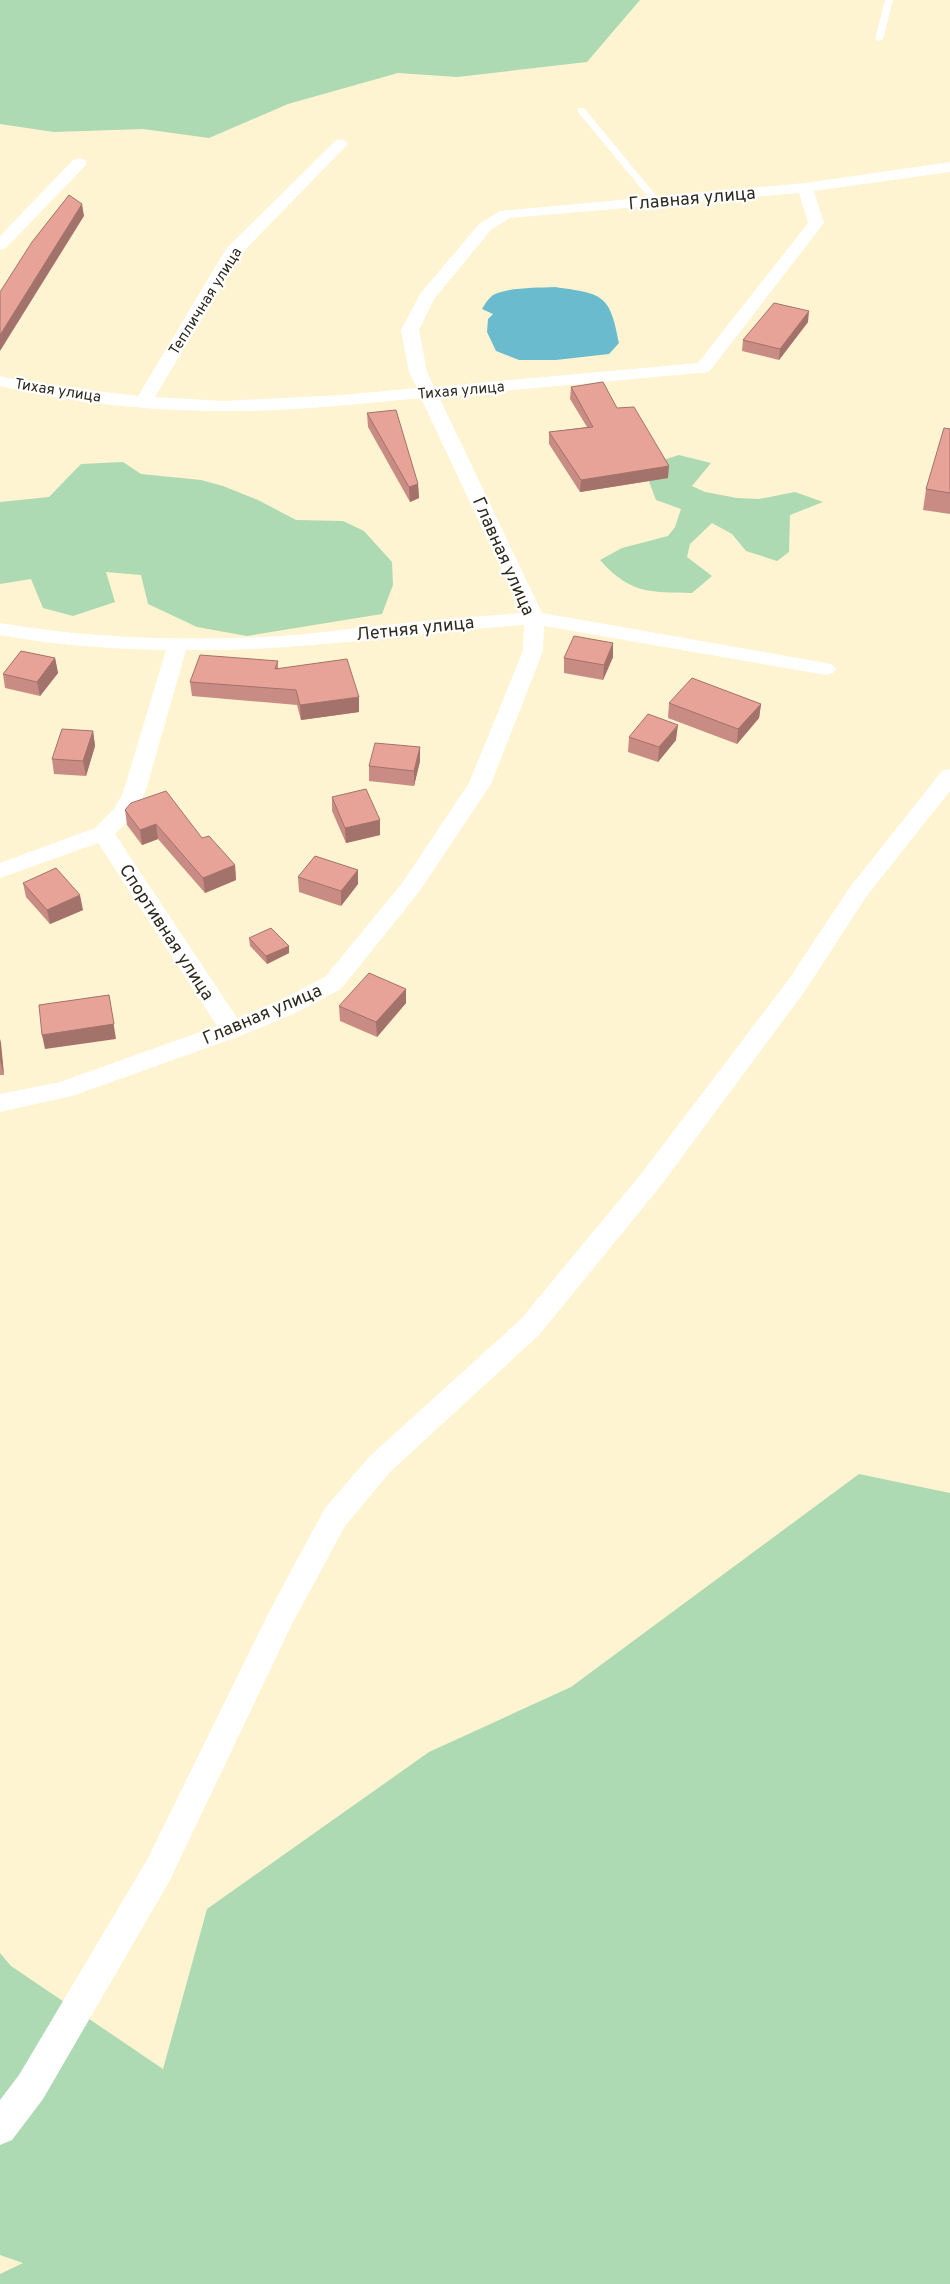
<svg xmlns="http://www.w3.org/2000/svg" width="950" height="2284" viewBox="0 0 950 2284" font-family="Overpass,sans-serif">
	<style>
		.green { fill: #add9b3 }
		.water { fill: #6bbbcf }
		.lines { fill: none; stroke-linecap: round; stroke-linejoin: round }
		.service { fill: #fff; fill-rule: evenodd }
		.minor { fill: #fff; fill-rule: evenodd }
		.wall { fill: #c88c84 }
		.shaded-wall { fill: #a2726b }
		.building { fill: #e8a399; stroke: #a2726b }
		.labels { text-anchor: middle; stroke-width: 4.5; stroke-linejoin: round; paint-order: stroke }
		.far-street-label { font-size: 15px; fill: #2e2a1d; stroke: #fff }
		.street-label { font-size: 18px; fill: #2e2a1d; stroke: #fff }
	</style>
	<rect width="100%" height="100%" fill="#fef4d1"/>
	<!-- green -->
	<g class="green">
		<path d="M0 0H640L587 62 457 77 398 73 288 104 209 138 143 129 54 132 0 124Z"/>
		<path d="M679 455 711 463 692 486 705 492 737 498 759 499 795 492 823 502 790 515 789 552 777 561 746 551 732 534 712 523 690 544 687 557 712 576 692 593C649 592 630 594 600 560L622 548 668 536 675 527 681 509 656 500 647 476 663 460Z"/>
		<path d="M123 462 141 474 201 480 223 486 258 500 296 520 343 521 364 531 392 562 393 585 382 614 247 636 197 627 148 604 141 575 106 572 115 602 73 616 43 608 31 579 0 584V502L49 497 81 464Z"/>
		<path d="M859 1474 950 1493V2284H0V2274L23 2263 0 2255V1953L11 1966 163 2069 207 1909 429 1752 571 1687Z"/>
	</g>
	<!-- water -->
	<path class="water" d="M555 287C602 294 610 293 619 343L609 354 556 360H519L496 351 487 332 488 319 493 314 482 309C485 304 489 297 495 294 512 287 537 288 555 287Z"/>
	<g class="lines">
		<!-- service -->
		<g class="service">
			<path d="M885 0H893L883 39 879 41 875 39Z"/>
			<path d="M578 108H584L659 199V203H653L578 112Z"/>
		</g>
		<!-- minor -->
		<g class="minor">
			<path d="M340 139 345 141 348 144 345 147 239 256 155 397 224 401 342 395 417 388 409 372 401 330 420 294 479 224 500 211 805 183 950 162V172L814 191 824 223 709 372 439 397 542 613 826 663 833 665 836 669 833 673 826 675 544 626 543 651 491 784 419 892 341 989 293 1014 240 1036 72 1096 0 1112V1094L60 1082 217 1026 98 843 0 878V863L95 828 114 809 123 793 166 650C111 649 54 645 0 635V623C91 639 187 641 280 636 309 634 338 630 367 627 418 621 470 617 522 613L421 398C356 404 289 412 223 411 151 411 71 403 0 386V376L30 383 138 396 226 249 335 141ZM799 193 808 223 698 363 434 387 427 372 419 330 434 299 491 230 510 218ZM524 625 523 651 469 783 403 882 325 977 277 1002 237 1018 115 834 131 818 145 793 186 650C299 652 411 633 524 625Z"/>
			<path d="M79 158 85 160 87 163 85 166 6 248 0 250V236L73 160Z"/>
			<path d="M950 769V791L866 897 805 991 659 1188 539 1335 390 1472 345 1526 291 1626 169 1882 43 2099 12 2140 0 2145V2100L19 2075 147 1860 271 1608 325 1508 370 1456 521 1319 641 1174 789 979 850 887 942 771Z"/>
		</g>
	</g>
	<!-- wall -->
	<g class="wall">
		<path d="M808 322 779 360 742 351 743 340Z"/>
		<path d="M571 387 617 408 668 478 580 492 549 444V432L587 427 570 399Z"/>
		<path d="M367 413 418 484 419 498 410 502 368 427Z"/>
		<path d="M950 429V514L923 510 926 489Z"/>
		<path d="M613 657 603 680 564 673V658Z"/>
		<path d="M55 658 58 673 40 696 5 688 3 674Z"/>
		<path d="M278 661V668L359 712 301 720 297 705 192 696 190 682Z"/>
		<path d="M669 703 761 704 759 718 737 744 668 718Z"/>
		<path d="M93 731 95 746 86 776 54 774 52 759Z"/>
		<path d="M629 737 676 740 658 762 628 752Z"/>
		<path d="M420 747V761L414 786 369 781V766Z"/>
		<path d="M332 797 380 820V835L346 843 332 811Z"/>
		<path d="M125 810 202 838 235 865 236 880 205 893 158 839 142 845 127 825Z"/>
		<path d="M358 870V884L341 906 299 892 298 877Z"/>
		<path d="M23 883 83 910 50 924 26 897Z"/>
		<path d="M249 938 289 953 267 964 250 946Z"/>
		<path d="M406 989V1003L377 1037 340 1021 339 1006Z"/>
		<path d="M0 1039 4 1075H0Z"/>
	</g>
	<!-- shaded-wall -->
	<g class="shaded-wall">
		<path d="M82 204 84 216 0 351V335Z"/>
		<path d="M809 311 808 322 779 360 780 349Z"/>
		<path d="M669 466 668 478 580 492 581 480Z"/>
		<path d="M418 484 419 498 410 502 409 487Z"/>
		<path d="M613 643V657L603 680 604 665Z"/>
		<path d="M55 658 58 673 40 696 37 682Z"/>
		<path d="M359 697V712L301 720 300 705Z"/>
		<path d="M761 704 759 718 737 744 738 729Z"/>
		<path d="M678 725 676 740 658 762 659 747Z"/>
		<path d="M93 731 95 746 86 776 83 761Z"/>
		<path d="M420 747V761L414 786V771Z"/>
		<path d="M380 820V835L346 843 345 828Z"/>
		<path d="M156 824 158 839 142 845 140 830Z"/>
		<path d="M235 865 236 880 205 893 203 878Z"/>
		<path d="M358 870V884L341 906V891Z"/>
		<path d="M80 895 83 910 50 924 47 910Z"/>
		<path d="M289 946V953L267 964 266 956Z"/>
		<path d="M406 989V1003L377 1037 376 1022Z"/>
		<path d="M109 995 116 1039 45 1049 42 1035Z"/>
		<path d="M0 1039 1 1043 4 1075 0 1060Z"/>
	</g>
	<!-- building -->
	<g class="building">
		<path d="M69 195 82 204 0 335V292L32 242Z"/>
		<path d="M774 303 809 311 780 349 743 340Z"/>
		<path d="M603 382 617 408 634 407 669 466 581 480 549 432 593 427 571 387Z"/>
		<path d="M396 410 418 484 409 487 367 413Z"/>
		<path d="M944 428 950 429V493L926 489Z"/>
		<path d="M574 636 613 643 604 665 564 658Z"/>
		<path d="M21 651 55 658 37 682 3 674Z"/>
		<path d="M200 655 278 661 275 669 347 659 359 697 300 705 296 690 190 682Z"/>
		<path d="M692 678 761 704 738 729 669 703Z"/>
		<path d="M648 714 678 725 659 747 629 737Z"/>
		<path d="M62 729 93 731 83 761 52 759Z"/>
		<path d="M375 743 420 747 414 771 369 766Z"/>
		<path d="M366 789 380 820 345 828 332 797Z"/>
		<path d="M166 791 202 838 209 836 235 865 203 878 156 824 140 830 125 810 131 803Z"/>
		<path d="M315 856 358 870 341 891 298 877Z"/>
		<path d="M56 868 80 895 47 910 23 883Z"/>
		<path d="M271 928 289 946 266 956 249 938Z"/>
		<path d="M369 973 406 989 376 1022 339 1006Z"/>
		<path d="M109 995 114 1024 42 1035 39 1005Z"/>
	</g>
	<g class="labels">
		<!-- far-street labels -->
		<g class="far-street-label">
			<text transform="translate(205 301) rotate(-58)" y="5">Тепличная улица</text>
			<text transform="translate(58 390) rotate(9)" y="5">Тихая улица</text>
			<text transform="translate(461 390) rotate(-5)" y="5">Тихая улица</text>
		</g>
		<!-- street labels -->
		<g class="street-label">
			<text transform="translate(692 198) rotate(-5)" y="6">Главная улица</text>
			<text transform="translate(504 556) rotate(66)" y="6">Главная улица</text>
			<text transform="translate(415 628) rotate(-6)" y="6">Летняя улица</text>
			<text transform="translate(167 932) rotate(57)" y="6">Спортивная улица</text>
			<text transform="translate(262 1014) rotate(-23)" y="6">Главная улица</text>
		</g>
	</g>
</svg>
